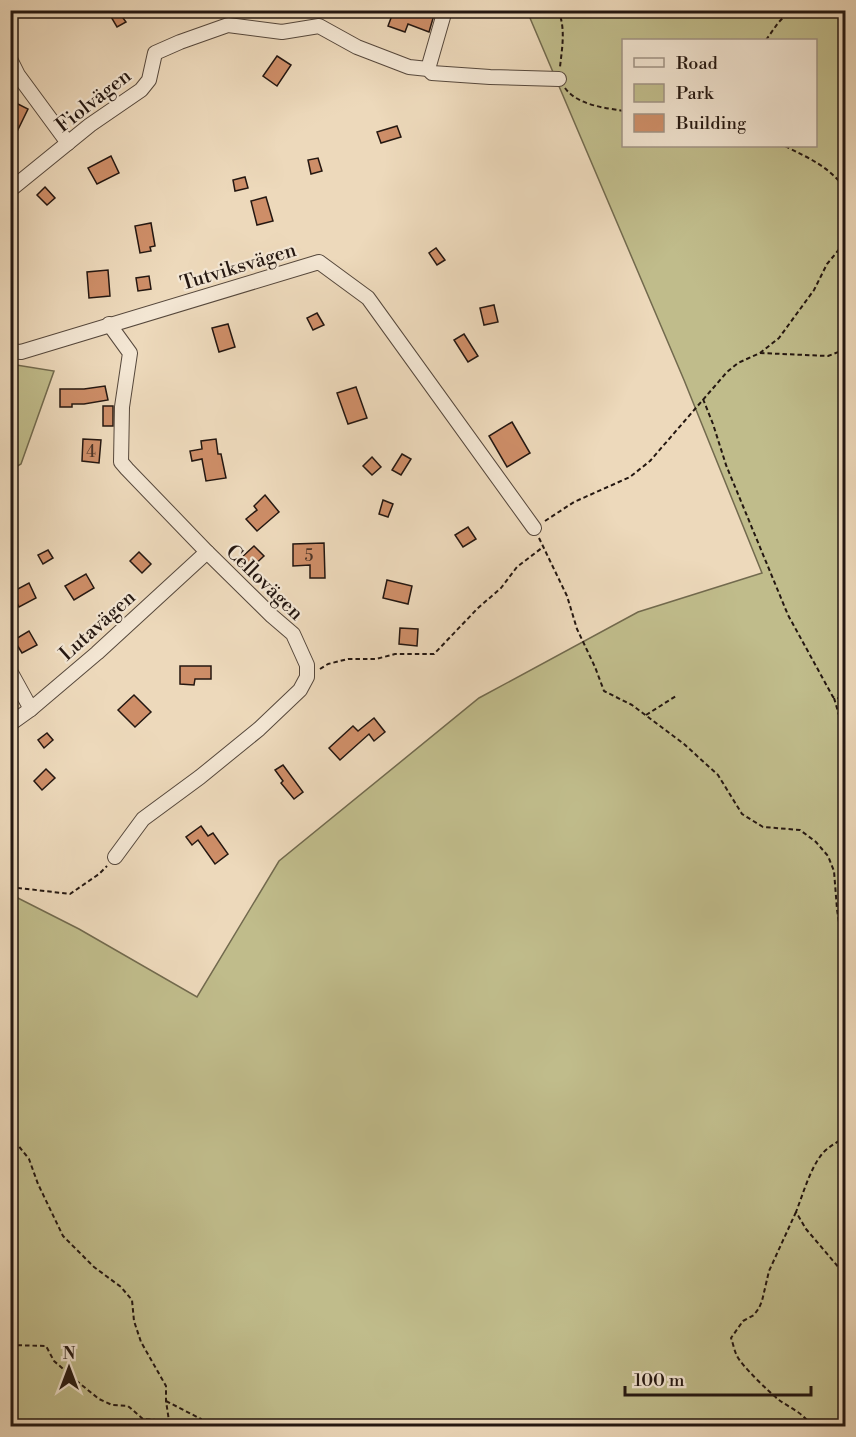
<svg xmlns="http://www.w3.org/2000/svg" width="856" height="1437" viewBox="0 0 856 1437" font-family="'Libre Bodoni',serif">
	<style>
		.green { fill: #c0bc8b; stroke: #726a4e; stroke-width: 1.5; fill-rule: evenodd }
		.building { fill: #ce8e68; stroke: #241711; stroke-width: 1.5 }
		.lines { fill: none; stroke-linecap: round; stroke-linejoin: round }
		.minor-casing { stroke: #56483c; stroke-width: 16 }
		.path { stroke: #241711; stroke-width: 2; stroke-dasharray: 4.5 3; stroke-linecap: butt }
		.minor { stroke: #f3e6d3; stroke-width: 14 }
		.labels { text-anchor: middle; stroke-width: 4.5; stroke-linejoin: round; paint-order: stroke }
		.number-label { font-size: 16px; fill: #4e3527 }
		.street-label { font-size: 20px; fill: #241711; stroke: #f3e6d3 }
	</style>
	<rect width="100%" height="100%" fill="#edd9bb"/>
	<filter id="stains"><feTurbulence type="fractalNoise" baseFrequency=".00333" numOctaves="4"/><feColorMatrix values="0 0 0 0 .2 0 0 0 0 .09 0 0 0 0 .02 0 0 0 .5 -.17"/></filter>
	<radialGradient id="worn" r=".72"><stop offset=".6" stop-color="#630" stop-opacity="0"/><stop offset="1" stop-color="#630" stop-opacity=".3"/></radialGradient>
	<!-- green -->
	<g class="green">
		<path d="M527 11H845V1426H11L10 894 79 929 197 997 279 861 479 698 638 612 762 573 684 380ZM624 40H816V146H624Z"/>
		<path d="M10 364 54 371 21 464 11 470Z"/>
	</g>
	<!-- building -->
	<g class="building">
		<path d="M107 10H135L123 18 126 22 117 27Z"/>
		<path d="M394 10H410L422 15 424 11 434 15 429 32 408 24 405 32 388 26Z"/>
		<path d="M277 56 291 65 277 86 263 76Z"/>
		<path d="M14 102 28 109 10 146V110Z"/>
		<path d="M397 126 401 137 381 143 377 132Z"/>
		<path d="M111 156 119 173 97 184 88 168Z"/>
		<path d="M318 158 322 171 311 174 308 160Z"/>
		<path d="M245 177 248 188 235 191 233 180Z"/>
		<path d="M45 187 55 198 47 205 37 195Z"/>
		<path d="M266 197 273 221 257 225 251 201Z"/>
		<path d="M151 223 155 246 150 247 151 251 140 253 135 226Z"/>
		<path d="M436 248 445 260 437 265 429 253Z"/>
		<path d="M108 270 110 296 89 298 87 272Z"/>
		<path d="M149 276 151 289 138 291 136 278Z"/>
		<path d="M494 305 498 322 484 325 480 308Z"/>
		<path d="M317 313 324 325 313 330 307 318Z"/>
		<path d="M228 324 235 347 219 352 212 328Z"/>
		<path d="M464 334 478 356 468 362 454 340Z"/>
		<path d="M105 386 108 400 84 404H72V407H60V389H84Z"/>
		<path d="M356 387 367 418 348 424 337 393Z"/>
		<rect x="103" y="406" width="10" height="20"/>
		<path d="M512 422 530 453 507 467 489 436Z"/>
		<path d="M83 439 101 440 99 463 82 461Z"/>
		<path d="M216 439 218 454H221L226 478 206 481 202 459 192 461 190 451 202 449 201 441Z"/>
		<path d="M402 454 411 459 401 475 392 470Z"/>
		<path d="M372 457 381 467 372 475 363 466Z"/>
		<path d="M265 495 279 512 257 531 246 519 257 510 254 506Z"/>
		<path d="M383 500 393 504 388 517 379 514Z"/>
		<path d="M468 527 476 539 463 547 455 535Z"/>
		<path d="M324 543 325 578H310V565L293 566V544Z"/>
		<path d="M254 546 264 556 251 568 241 558Z"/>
		<path d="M48 550 53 558 43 564 38 555Z"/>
		<path d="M139 552 151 564 142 573 130 561Z"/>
		<path d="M86 574 94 588 74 600 65 586Z"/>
		<path d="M387 580 412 586 408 604 383 598Z"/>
		<path d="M29 583 36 598 19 607 12 592Z"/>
		<path d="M400 628 418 629 417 646 399 644Z"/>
		<path d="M29 631 37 645 22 653 14 640Z"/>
		<path d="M180 666H211V679H195L194 685 180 684Z"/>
		<path d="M134 695 151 712 135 727 118 710Z"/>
		<path d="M374 718 385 732 374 741 369 734 340 760 329 748 353 726 358 731Z"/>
		<path d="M47 733 53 740 44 748 38 740Z"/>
		<path d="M283 765 303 792 294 799 281 783 283 781 275 770Z"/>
		<path d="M46 769 55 778 42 790 34 781Z"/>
		<path d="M201 826 208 836 213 833 228 854 215 864 198 840 192 845 186 837Z"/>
	</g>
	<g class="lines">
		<!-- minor casing -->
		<g class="minor-casing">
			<g id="minor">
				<path d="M10 59 18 75 68 143"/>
				<path d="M428 69 445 10"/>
				<path d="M10 190 90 125 141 90 149 80 155 53 180 42 228 25 282 32 319 26 357 47 409 67 428 69 432 73 490 77 559 79"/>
				<path d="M109 324 130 353 122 407 121 462 127 469 207 552 272 616 293 634 307 665V677L300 690 259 729 200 777 143 819 115 857"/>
				<path d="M10 351 21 352 319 262 368 298 534 528"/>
				<path d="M10 671 31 709"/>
				<path d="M10 724 31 709 97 653 207 552"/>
			</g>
		</g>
		<!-- path -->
		<g class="path">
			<path d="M558 10C566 28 562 48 560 67"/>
			<path d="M766 40 778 23 790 10"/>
			<path d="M565 88C577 105 605 108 624 111"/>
			<path d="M785 146C810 159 829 166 846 190"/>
			<path d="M760 353 828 356 846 349"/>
			<path d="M703 399 713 424 726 465 788 615 833 697 846 700"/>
			<path d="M545 521 574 502 630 477 650 461 727 372 738 363 760 353 779 338 814 290 827 264 846 241"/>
			<path d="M539 538 567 596 577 629 595 667 604 691 632 705 684 744 718 775 742 814 763 827 800 830 816 842 828 856 834 871 837 909 843 950 846 954"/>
			<path d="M320 669 328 664 348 659H376L395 654H434L478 608 501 588 517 567 543 547"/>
			<path d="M834 698 846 739"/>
			<path d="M646 715 676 696"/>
			<path d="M10 887 70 894 99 874 107 866"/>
			<path d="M10 1135 29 1159 38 1184 63 1236 94 1267 121 1287 132 1300 134 1321 141 1342 166 1386V1401L169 1421 172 1426"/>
			<path d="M846 1137C837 1142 828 1147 822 1154 810 1169 803 1194 796 1212L806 1229 846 1276"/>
			<path d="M796 1212 769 1271 762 1301 759 1308 754 1315 743 1321 731 1338C733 1343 734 1350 737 1356 741 1365 770 1393 779 1400 790 1408 804 1413 811 1426"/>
			<path d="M10 1345 46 1346 54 1361 78 1382 99 1399 112 1405 128 1406 143 1419 169 1421"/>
			<path d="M166 1401 201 1419 205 1426"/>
		</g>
		<!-- minor -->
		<use href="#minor" class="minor"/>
	</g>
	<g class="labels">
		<!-- number labels -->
		<g class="number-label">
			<text x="91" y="457">4</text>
			<text x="309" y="561">5</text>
		</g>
		<!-- street labels -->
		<g class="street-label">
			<text transform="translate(93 100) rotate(-38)" y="7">Fiolvägen</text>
			<text transform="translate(238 266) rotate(-17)" y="7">Tutviksvägen</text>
			<text transform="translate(265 582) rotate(44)" y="7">Cellovägen</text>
			<text transform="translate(97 625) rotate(-42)" y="7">Lutavägen</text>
		</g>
	</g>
	<!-- margin -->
	<rect width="856" height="1437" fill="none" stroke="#edd9bb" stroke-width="36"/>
	<rect x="12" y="12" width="832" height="1413" fill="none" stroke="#241711" stroke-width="3"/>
	<rect x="18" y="18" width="820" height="1401" fill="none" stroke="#241711" stroke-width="1.5"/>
	<!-- legend -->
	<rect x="622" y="39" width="195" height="108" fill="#f3e6d3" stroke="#a09385" stroke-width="1.5"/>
	<rect x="634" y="58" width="30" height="9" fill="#f3e6d3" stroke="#a09385" stroke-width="1.5"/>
	<text x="676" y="69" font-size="18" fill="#241711">Road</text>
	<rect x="634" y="84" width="30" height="18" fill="#c0bc8b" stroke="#a09385" stroke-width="1.5"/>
	<text x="676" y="99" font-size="18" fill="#241711">Park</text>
	<rect x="634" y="114" width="30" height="18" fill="#ce8e68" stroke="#a09385" stroke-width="1.5"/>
	<text x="676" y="129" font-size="18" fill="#241711">Building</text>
	<!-- north arrow -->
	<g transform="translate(69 1368)" stroke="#f3e6d3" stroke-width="4.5" paint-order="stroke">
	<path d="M0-4.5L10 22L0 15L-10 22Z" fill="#241711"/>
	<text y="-9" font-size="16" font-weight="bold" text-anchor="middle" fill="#241711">N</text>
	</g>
	<!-- scale -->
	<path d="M625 1386v9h186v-9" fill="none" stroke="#241711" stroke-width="3"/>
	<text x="634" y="1386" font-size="18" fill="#241711" stroke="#f3e6d3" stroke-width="4.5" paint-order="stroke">100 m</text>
	<rect width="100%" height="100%" filter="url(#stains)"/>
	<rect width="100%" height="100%" fill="url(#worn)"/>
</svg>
